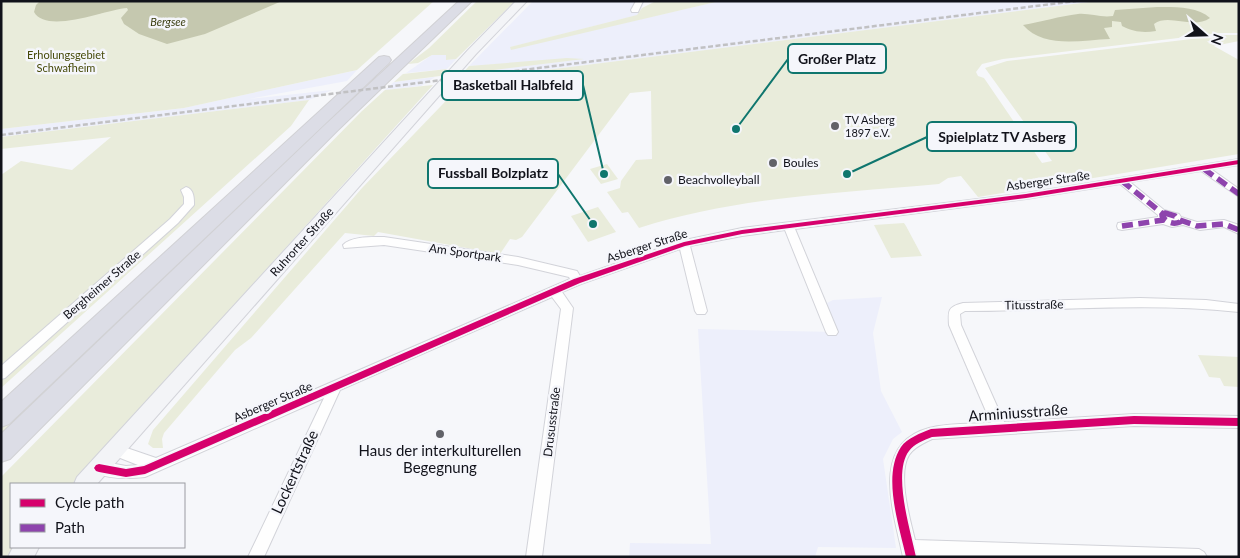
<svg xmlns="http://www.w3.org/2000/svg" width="1240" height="558" viewBox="0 0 1240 558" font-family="Lato,sans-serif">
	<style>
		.built { fill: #edeffb }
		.green { fill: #e9ecdb }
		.water { fill: #c5c8af }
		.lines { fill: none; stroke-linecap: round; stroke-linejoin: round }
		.street-casing { stroke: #d2d3d9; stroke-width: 2 }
		.secondary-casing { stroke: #d2d3d9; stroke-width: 2 }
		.highway-casing { stroke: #d1d1d4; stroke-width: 2 }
		.street { fill: #fefefe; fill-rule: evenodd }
		.secondary { fill: #f3f4f7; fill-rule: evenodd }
		.highway { fill: #dcdde6; fill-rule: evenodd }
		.rail { stroke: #c1c1c3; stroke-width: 2.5; stroke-dasharray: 5 2.5; stroke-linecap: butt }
		.quiet { stroke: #8e44ad; stroke-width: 5.5; stroke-dasharray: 11 5.5; stroke-linecap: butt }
		.cycleway-casing { stroke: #f5f6fb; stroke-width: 3 }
		.cycleway { fill: #d6006c; fill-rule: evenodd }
		.poi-dot { fill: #616268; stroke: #f5f6fb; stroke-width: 2 }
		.labels { text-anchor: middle; stroke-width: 5; stroke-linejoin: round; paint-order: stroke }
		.far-water-label { font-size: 11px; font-style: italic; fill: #393c0e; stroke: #f5f6fb }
		.far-park-label { font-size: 11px; fill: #464a09; stroke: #f5f6fb }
		.far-poi-label { font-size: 11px; fill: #11121a; stroke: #f5f6fb; text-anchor: start }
		.poi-label { font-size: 12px; fill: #11121a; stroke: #f5f6fb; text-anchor: start }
		.street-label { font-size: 12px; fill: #11121a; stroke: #f5f6fb }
		.near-street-label { font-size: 15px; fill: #11121a; stroke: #f5f6fb }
		.near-poi-label { font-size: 15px; fill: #11121a; stroke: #f5f6fb }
		.leader { fill: none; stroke: #0f766e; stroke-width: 2 }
		.callout-dot { fill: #0f766e; stroke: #f5f6fb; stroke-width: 2 }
		.callout { fill: #f5f6fb; stroke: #0f766e; stroke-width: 2 }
		.callout-label { font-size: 14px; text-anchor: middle; font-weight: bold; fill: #11121a }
	</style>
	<rect width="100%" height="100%" fill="#f6f7fa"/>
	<!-- built -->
	<g class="built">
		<path d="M533 1H645L638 15 511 47V49L720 1H1097L466 80 465 73 582 59 469 66Z"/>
		<path d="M432 55H446V60L456 59 447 69 406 73Z"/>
		<path d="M357 70 347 81 249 99 332 90 309 100 1 137V129L184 108Z"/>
		<path d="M435 77 421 86 385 90 394 82Z"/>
		<path d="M882 297 873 333 881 391 902 432 893 439 883 459 896 548 818 547 815 557H629L630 543 711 544 698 329 836 332 827 303 833 300Z"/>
	</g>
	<!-- green -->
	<g class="green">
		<path d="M1 1H434L357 70 184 108 1 129Z"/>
		<path d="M477 1H515L456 59 446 60V55H432L418 63 408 64 429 48Z"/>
		<path d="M656 1H720L511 50 510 47 637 15 642 8Z"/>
		<path d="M1097 1H1239V33H1220L1003 59 982 64 976 72 978 76 984 78 1042 163 1052 161 985 68 1007 61 1225 35H1239V41L1214 46 1239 60V154L978 197 961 176 948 178 939 184C839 193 735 197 639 228L628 212 622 213 607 192 620 188 621 181 636 160 652 159 651 91 630 93 522 237 516 240 510 239 500 254 378 232 374 236 345 233 251 338 235 350 164 433 162 439 163 448H153L148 444 153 430 362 188 466 80Z"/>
		<path d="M567 58 584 59 462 74 469 66Z"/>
		<path d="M447 69 440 76 394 82 403 74Z"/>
		<path d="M433 85 72 484H11V547H15L6 557H1V477L362 111 385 90Z"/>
		<path d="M359 94 1 436V429L353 95Z"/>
		<path d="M309 100 291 126 1 388V175L21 161 72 170 111 137 1 149V137Z"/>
		<path d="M607 164 618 179 601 184 590 169Z"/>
		<path d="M598 207 616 232 588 242 571 216Z"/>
		<path d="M904 223 906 226 922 256 891 258 874 225Z"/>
		<path d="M1198 355 1239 357V387L1224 386 1220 378 1209 377Z"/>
	</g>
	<!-- water -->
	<g class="water">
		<path d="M40 1H282L205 34 167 44 139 34 124 24 121 18 128 10 127 8C107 9 47 35 34 12L36 5Z"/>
		<path d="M1157 7C1174 7 1197 6 1210 18 1193 30 1169 13 1154 24L1156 31C1143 33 1134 32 1122 26L1121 22 1112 21V27L1104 28 1110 39C1081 40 1044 49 1023 25 1041 22 1060 16 1078 14 1090 13 1101 18 1113 16L1115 10Z"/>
	</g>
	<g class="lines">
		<!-- street casing -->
		<g class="street-casing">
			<g id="street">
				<path d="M636 1H643L638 12H632L631 10Z"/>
				<path d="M1239 159V165L1211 169 1239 189V197L1201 171 1130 182 1164 210 1179 214 1181 217 1197 222 1224 220 1239 225V234L1224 227 1200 230 1183 225 1172 227 1163 224 1122 230 1118 229 1117 226 1118 223 1158 217V215L1120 184 1026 199 795 229 838 332 836 335H828L826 332 785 230 742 236 690 246 707 311 705 314H697L695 311 680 249 581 284 562 292 573 308 542 557H526L561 309 552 297 340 390 264 557H248L324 398 145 477C127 479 111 479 94 473L92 468 94 463 99 461 126 466 138 465 110 454 108 450 110 446 115 444 156 458 570 279 569 277 518 265 384 245 344 248 343 245C351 236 372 237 384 237L518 257 577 271 580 276 680 241 742 228 1026 193Z"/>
				<path d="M186 187C194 189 194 198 194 205L178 223 5 378 1 379V366L170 219 184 204V197L181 190Z"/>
				<path d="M1140 298 1206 300 1239 304V312C1147 302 1057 311 965 311L960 314 961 325 1004 422 1134 414 1239 416V428L1134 426 932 439C924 443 914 447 909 455 897 475 910 519 915 540L1199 549 1204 552 1207 557H903C894 513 869 444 929 428 947 423 972 424 991 423L949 325C948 310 948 307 963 303Z"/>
			</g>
		</g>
		<!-- secondary casing -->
		<g class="secondary-casing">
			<g id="secondary">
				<path d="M516 1H527L476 54 97 484H74L77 477 468 50Z"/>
				<path d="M13 547H39L34 557H8Z"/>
			</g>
		</g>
		<!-- highway casing -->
		<g class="highway-casing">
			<g id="highway">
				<path d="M459 1H472L337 131 10 459 1 462V434L325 125Z"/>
				<path d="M384 56 389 57 391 60 389 63 9 424 1 427V402L379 57Z"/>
			</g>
		</g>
		<!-- street -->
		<use href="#street" class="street"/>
		<!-- secondary -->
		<use href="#secondary" class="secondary"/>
		<!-- highway -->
		<use href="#highway" class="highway"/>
		<!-- rail -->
		<path class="rail" d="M1 135 1076 1"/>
		<!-- quiet -->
		<g class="quiet">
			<path d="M1204 169 1239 194"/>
			<path d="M1122 181 1163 214"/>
			<path d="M1165 213 1175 216 1180 222C1173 225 1166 222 1162 216Z"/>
			<path d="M1180 220 1197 226 1224 224 1239 230"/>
			<path d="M1122 226 1164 220"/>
		</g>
		<!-- cycleway casing -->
		<g class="cycleway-casing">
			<g id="cycleway">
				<path d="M1239 160V164L1026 198 742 234 685 246 580 283 145 474 126 477 99 472 96 471 94 468 96 465 99 464 126 469 144 466 574 279 684 242 742 230 1026 194Z"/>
				<path d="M1134 416 1239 418V426L1134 424 932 437C924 440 914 444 909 451 892 473 911 532 916 557H906C899 525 882 476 901 447 907 438 921 433 931 429Z"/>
			</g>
		</g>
		<!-- cycleway -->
		<use href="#cycleway" class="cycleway"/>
	</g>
	<!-- markers -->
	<g class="poi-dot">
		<circle cx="835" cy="126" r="5"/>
		<circle cx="773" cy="163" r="5"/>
		<circle cx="668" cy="180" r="5"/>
		<circle cx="440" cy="434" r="5"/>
	</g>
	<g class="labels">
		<!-- far-water labels -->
		<g class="far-water-label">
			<text x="168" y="26">Bergsee</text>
		</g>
		<!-- far-park labels -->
		<g class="far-park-label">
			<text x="66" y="59">Erholungsgebiet<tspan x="66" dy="13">Schwafheim</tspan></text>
		</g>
		<!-- far-poi labels -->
		<g class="far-poi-label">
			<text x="845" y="124">TV Asberg<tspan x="845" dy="13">1897 e.V.</tspan></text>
		</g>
		<!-- poi labels -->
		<g class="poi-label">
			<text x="783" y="167">Boules</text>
			<text x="678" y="184">Beachvolleyball</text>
		</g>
		<!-- street labels -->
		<g class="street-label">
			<text transform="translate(1048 181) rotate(-8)" y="4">Asberger Straße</text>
			<text transform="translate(302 242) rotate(-48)" y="4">Ruhrorter Straße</text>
			<text transform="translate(647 246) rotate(-18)" y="4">Asberger Straße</text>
			<text transform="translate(465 253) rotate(8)" y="4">Am Sportpark</text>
			<text transform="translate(102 285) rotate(-41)" y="4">Bergheimer Straße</text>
			<text transform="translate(1034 305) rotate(-1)" y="4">Titusstraße</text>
			<text transform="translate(273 402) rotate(-23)" y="4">Asberger Straße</text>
			<text transform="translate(552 422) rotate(-83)" y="4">Drususstraße</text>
		</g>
		<!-- near-street labels -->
		<g class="near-street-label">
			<text transform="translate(1018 413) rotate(-4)" y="5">Arminiusstraße</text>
			<text transform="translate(295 472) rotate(-65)" y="5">Lockertstraße</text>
		</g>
		<!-- near-poi labels -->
		<g class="near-poi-label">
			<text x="440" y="456">Haus der interkulturellen<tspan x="440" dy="17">Begegnung</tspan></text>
		</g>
	</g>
	<!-- callouts -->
	<path class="leader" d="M736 129L788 59M604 174L583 85M847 174L927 137M593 224L558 174"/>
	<g class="callout-dot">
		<circle cx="736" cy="129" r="5"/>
		<circle cx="604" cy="174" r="5"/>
		<circle cx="847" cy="174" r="5"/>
		<circle cx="593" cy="224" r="5"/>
	</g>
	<g class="callout">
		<rect x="788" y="44" width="98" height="29" rx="5"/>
		<rect x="442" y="71" width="141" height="29" rx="5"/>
		<rect x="927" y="122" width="149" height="29" rx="5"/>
		<rect x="428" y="159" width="130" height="29" rx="5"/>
	</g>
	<g class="callout-label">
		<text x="837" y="64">Großer Platz</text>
		<text x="513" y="90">Basketball Halbfeld</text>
		<text x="1002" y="142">Spielplatz TV Asberg</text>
		<text x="493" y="178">Fussball Bolzplatz</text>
	</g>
	<!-- border -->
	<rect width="1240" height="558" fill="none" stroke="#11121a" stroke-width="5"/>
	<!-- legend -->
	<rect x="10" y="483" width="175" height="65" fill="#f5f6fb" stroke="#9a9ba1"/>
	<rect x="20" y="499" width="25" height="8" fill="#d6006c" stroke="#9a9ba1"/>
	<text x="55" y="508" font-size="15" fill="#11121a">Cycle path</text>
	<rect x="20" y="524" width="25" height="8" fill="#8e44ad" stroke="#9a9ba1"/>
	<text x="55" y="533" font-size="15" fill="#11121a">Path</text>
	<!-- north arrow -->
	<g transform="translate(1205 35) rotate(110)" stroke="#f5f6fb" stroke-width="4" paint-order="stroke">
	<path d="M0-4L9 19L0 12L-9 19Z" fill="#11121a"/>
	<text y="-8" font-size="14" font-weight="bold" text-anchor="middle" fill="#11121a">N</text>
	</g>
</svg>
